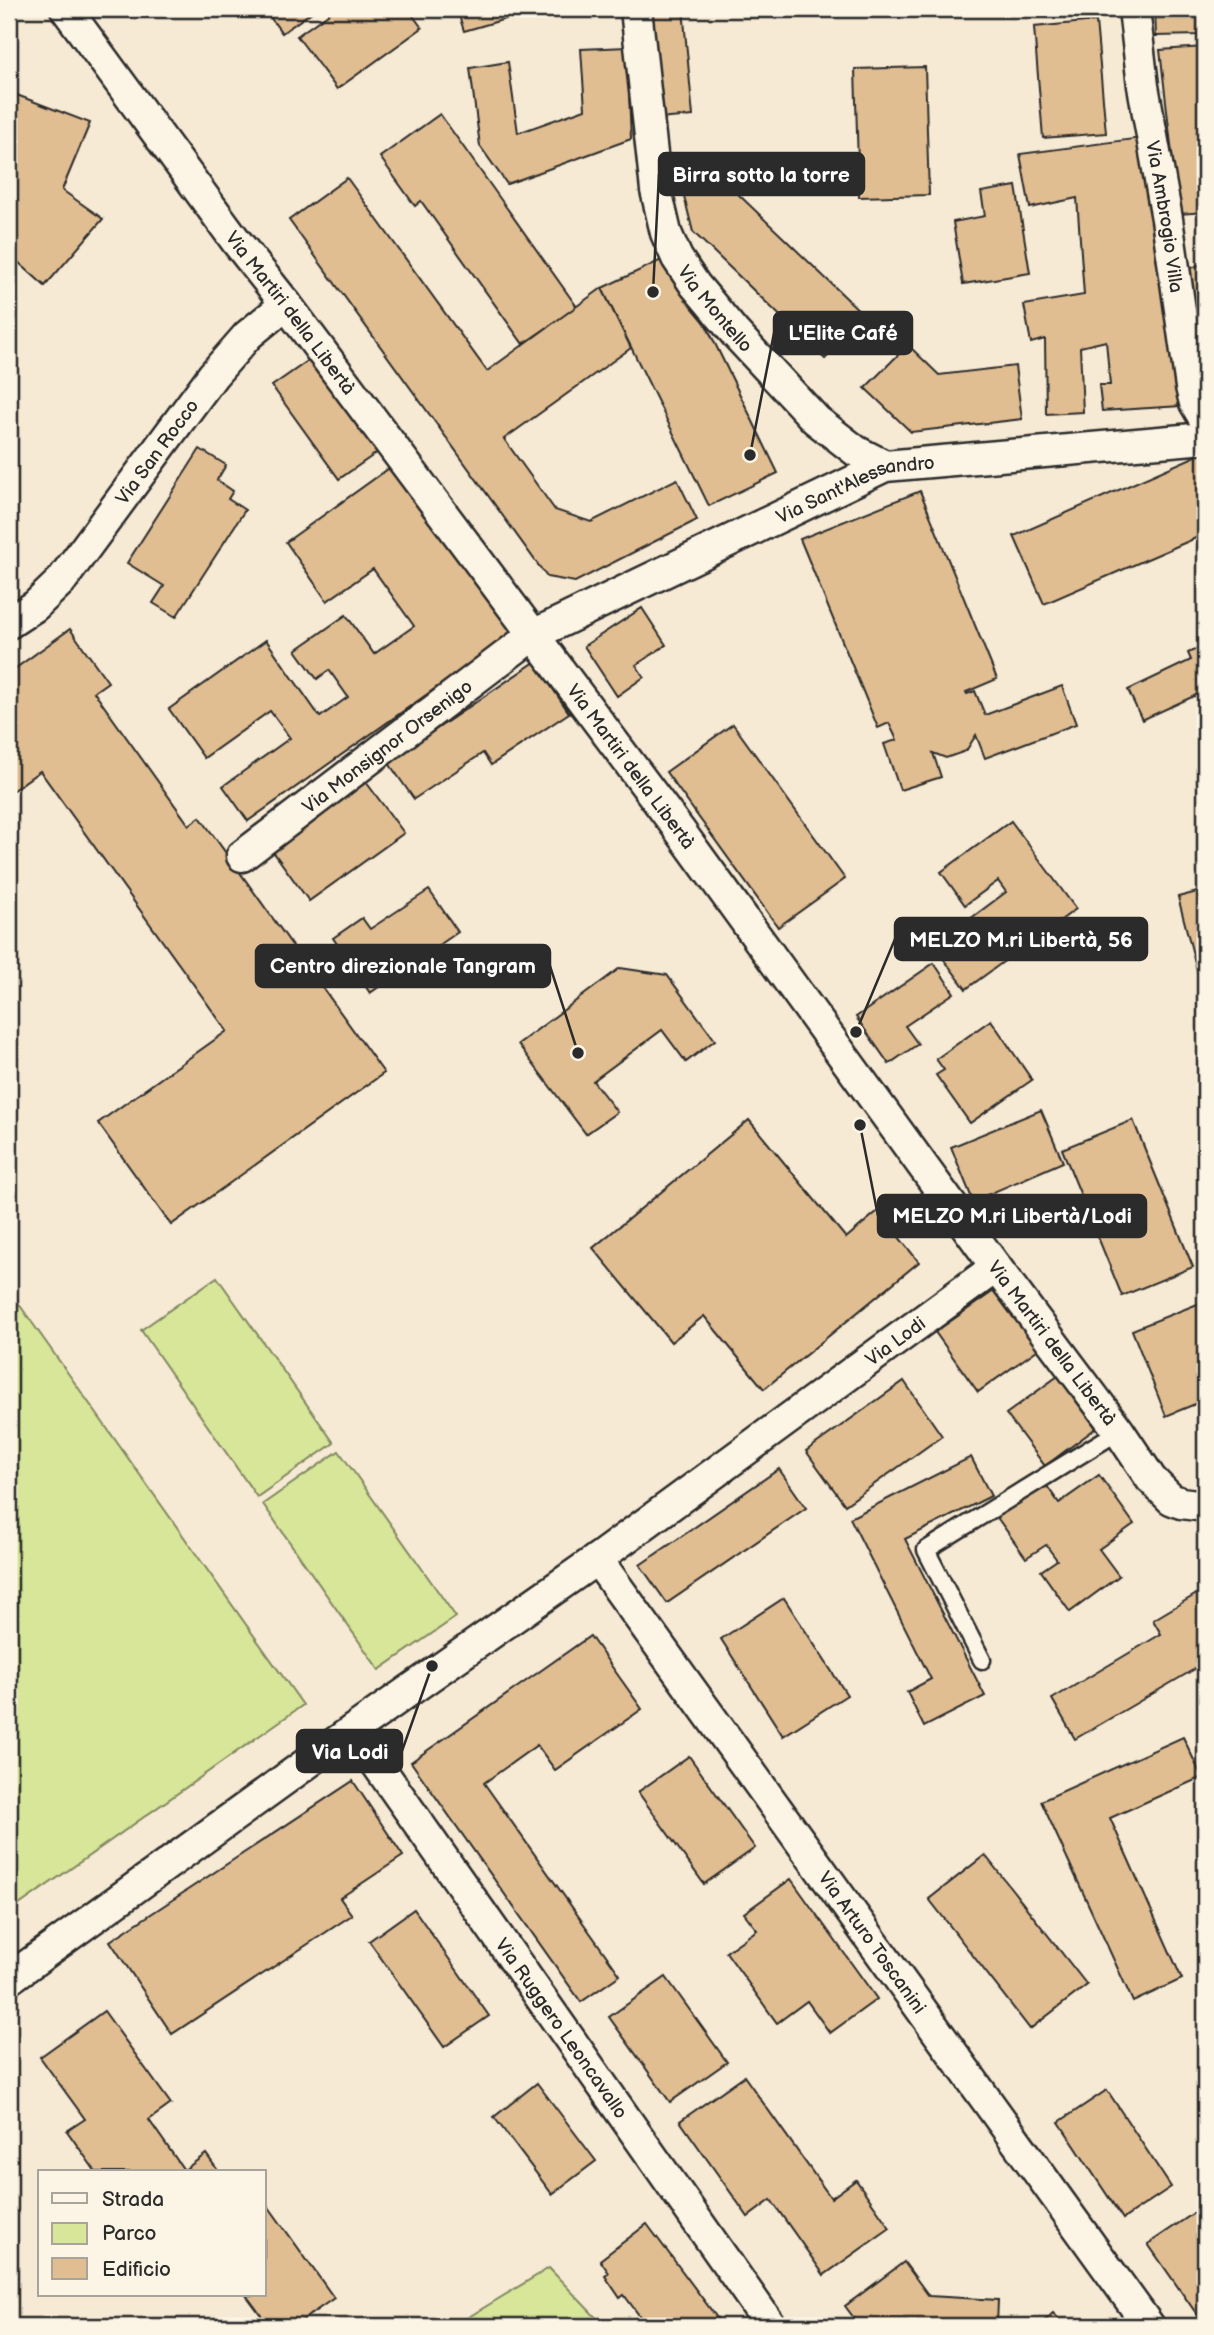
<svg xmlns="http://www.w3.org/2000/svg" width="1214" height="2335" viewBox="0 0 1214 2335" font-family="'Balsamiq Sans',sans-serif">
	<style>
		.green { fill: #d7e699; stroke: #818862; stroke-width: 2 }
		.building { fill: #e1be92; stroke: #2b2b2b; stroke-width: 2 }
		.lines { fill: none; stroke-linecap: round; stroke-linejoin: round }
		.lane-casing { stroke: #2b2b2b; stroke-width: 21 }
		.street-casing { stroke: #2b2b2b; stroke-width: 35 }
		.lane { stroke: #fcf5e5; stroke-width: 16 }
		.street { stroke: #fcf5e5; stroke-width: 30 }
		.labels { text-anchor: middle; stroke-width: 7; stroke-linejoin: round; paint-order: stroke }
		.street-label { font-size: 19px; fill: #2b2b2b; stroke: #fcf5e5 }
		.leader { fill: none; stroke: #2b2b2b; stroke-width: 2.5 }
		.callout-dot { fill: #2b2b2b; stroke: #fcf5e5; stroke-width: 2.5 }
		.callout { fill: #2b2b2b; stroke: #2b2b2b; stroke-width: 2.5 }
		.callout-label { font-size: 21px; text-anchor: middle; font-weight: bold; fill: #fff }
	</style>
	<rect width="100%" height="100%" fill="#f7ead4"/>
	<filter id="ink" filterUnits="userSpaceOnUse"><feTurbulence type="fractalNoise" baseFrequency=".0143" numOctaves="2"/><feDisplacementMap in="SourceGraphic" scale="14" xChannelSelector="R" yChannelSelector="G"/><feConvolveMatrix kernelMatrix="1 2 1 2 8 2 1 2 1" color-interpolation-filters="sRGB"/></filter>
	<g filter="url(#ink)">
		<!-- green -->
		<g class="green">
			<path d="M217 1277 334 1443 257 1497 141 1330Z"/>
			<path d="M9 1290 303 1705 9 1912Z"/>
			<path d="M339 1451 456 1617 379 1670 263 1504Z"/>
			<path d="M549 2268 604 2326H454Z"/>
		</g>
		<!-- building -->
		<g class="building">
			<path d="M264 9H316L282 33Z"/>
			<path d="M335 9H408L422 28 337 89 297 36Z"/>
			<path d="M457 9H540L464 31Z"/>
			<path d="M648 9H683L693 116 658 119Z"/>
			<path d="M1155 9H1200L1201 35 1156 36Z"/>
			<path d="M1096 21 1106 133 1043 138 1034 27Z"/>
			<path d="M627 47 631 139 507 184 480 146 470 68 508 62 518 133 585 109 581 49Z"/>
			<path d="M1205 47V212L1179 214 1160 50Z"/>
			<path d="M925 67 929 195 859 197 855 69Z"/>
			<path d="M9 92 90 123 62 190 103 219 45 286 9 254Z"/>
			<path d="M440 114 577 307 523 344 421 201 415 206 380 157Z"/>
			<path d="M1141 138 1181 406 1102 411 1099 385H1110L1106 341 1080 347 1083 412 1046 414 1045 339 1031 343 1024 305 1084 295 1077 198 1030 208 1020 154Z"/>
			<path d="M347 178 487 371 602 288 631 348 504 439 555 510 591 522 677 479 697 520 575 582 547 577 289 220Z"/>
			<path d="M735 180 738 194 866 317 825 359 693 232 683 192Z"/>
			<path d="M1016 186 1030 273 963 284 953 222 985 216 981 192Z"/>
			<path d="M672 255 778 473 709 506 602 288Z"/>
			<path d="M1205 263V391L1186 270Z"/>
			<path d="M908 345 939 375 1015 366 1022 419 911 432 865 388Z"/>
			<path d="M312 358 378 452 339 479 272 386Z"/>
			<path d="M200 449 226 465 217 480 233 491 228 499 245 510 176 617 153 603 164 586 127 563Z"/>
			<path d="M1205 452V534L1044 604 1014 536Z"/>
			<path d="M395 464 515 632 248 821 223 786 290 738 270 711 204 758 169 709 266 640 320 717 348 697 329 670 317 679 296 650 346 615 374 654 414 626 373 569 327 601 286 542Z"/>
			<path d="M920 491 997 679 966 692 967 694 975 691 985 715 1062 686 1076 724 985 758 976 735 966 751 946 758 933 753 941 777 900 790 884 744 897 740 889 723 878 728 800 539Z"/>
			<path d="M642 608 666 645 636 665 644 677 617 696 584 646Z"/>
			<path d="M70 629 108 682 94 692 189 825 200 817 384 1073 171 1225 98 1123 227 1031 40 771 9 793V673Z"/>
			<path d="M1205 645V691L1142 720 1128 690 1191 660 1188 653Z"/>
			<path d="M535 662 569 713 491 765 483 753 414 799 388 762Z"/>
			<path d="M733 724 845 879 778 927 666 772Z"/>
			<path d="M366 782 404 833 309 901 272 850Z"/>
			<path d="M1011 821 1076 909 966 989 934 946 1006 892 998 881 965 905 941 872Z"/>
			<path d="M429 890 458 932 370 993 333 938 362 918 370 929Z"/>
			<path d="M1205 890V1001L1178 897Z"/>
			<path d="M934 963 954 993 905 1026 918 1044 889 1064 856 1017Z"/>
			<path d="M620 968 667 975 715 1040 686 1062 662 1030 593 1081 617 1112 586 1134 518 1044Z"/>
			<path d="M991 1020 1032 1080 970 1123 936 1075 944 1070 936 1059Z"/>
			<path d="M1041 1110 1063 1162 973 1201 951 1147Z"/>
			<path d="M749 1120 846 1238 878 1211 919 1262 764 1389 704 1316 671 1342 593 1248Z"/>
			<path d="M1133 1120 1193 1267 1122 1296 1062 1149Z"/>
			<path d="M1001 1286 1044 1345 978 1392 935 1332Z"/>
			<path d="M1205 1301V1400L1166 1416 1132 1330Z"/>
			<path d="M1058 1376 1096 1428 1045 1466 1006 1414Z"/>
			<path d="M904 1381 942 1436 845 1505 806 1451Z"/>
			<path d="M971 1457 991 1496 905 1539 985 1696 924 1727 907 1692 931 1679 850 1518Z"/>
			<path d="M779 1469 806 1508 667 1603 640 1565Z"/>
			<path d="M1099 1475 1134 1524 1099 1549 1119 1576 1070 1612 1041 1571 1057 1560 1046 1545 1026 1558 996 1516 1044 1482 1059 1503Z"/>
			<path d="M1205 1589V1663L1075 1739 1052 1699 1161 1634 1153 1620Z"/>
			<path d="M784 1598 847 1695 783 1736 721 1639Z"/>
			<path d="M590 1636 642 1709 555 1770 537 1745 484 1783 620 1975 581 2002 411 1762Z"/>
			<path d="M1183 1737 1202 1777 1110 1818 1182 1979 1133 2002 1041 1801Z"/>
			<path d="M689 1756 755 1848 704 1884 638 1792Z"/>
			<path d="M353 1781 403 1856 340 1898 352 1915 172 2034 110 1941Z"/>
			<path d="M985 1855 1087 1985 1030 2029 929 1899Z"/>
			<path d="M791 1879 877 1999 830 2033 807 2001 777 2023 726 1952 757 1930 744 1913Z"/>
			<path d="M414 1909 489 2016 444 2047 369 1941Z"/>
			<path d="M666 1977 727 2062 670 2102 609 2017Z"/>
			<path d="M104 2011 171 2104 149 2120 184 2170 206 2154 219 2172H96L67 2131 85 2119 40 2057Z"/>
			<path d="M744 2076 831 2198 856 2180 890 2228 824 2275 771 2200 748 2217 680 2121Z"/>
			<path d="M537 2083 596 2161 552 2194 494 2117Z"/>
			<path d="M1107 2090 1171 2187 1123 2219 1059 2122Z"/>
			<path d="M266 2203 334 2298 294 2326H269L246 2295H264V2204Z"/>
			<path d="M1197 2211 1205 2224V2326L1148 2244Z"/>
			<path d="M647 2224 723 2326H647L624 2295 620 2298 605 2276 609 2273 600 2260Z"/>
			<path d="M904 2262 929 2296 998 2300 997 2326H860L845 2306Z"/>
			<path d="M1053 2313 1066 2326H1039Z"/>
		</g>
		<g class="lines">
			<!-- lane casing -->
			<g class="lane-casing">
				<path id="lane" d="M982 1660 926 1550 1119 1431"/>
			</g>
			<!-- street casing -->
			<g class="street-casing">
				<g id="street">
					<path id="s1" d="M66 9 236 241 286 304 680 831 996 1267 1119 1431 1151 1479 1171 1499 1181 1503 1205 1506"/>
					<path id="s2" d="M636 9 656 190 666 233 677 258 695 285 735 333 816 420 856 451 885 466"/>
					<path id="s3" d="M1134 9 1143 86 1167 219 1191 387 1195 403 1205 420"/>
					<path id="s4" d="M9 623 35 606 61 581 213 375 248 335 286 304"/>
					<path id="s5" d="M242 856 533 635 885 466 1205 438"/>
					<path id="s6" d="M597 1559 1149 2326"/>
					<path id="s7" d="M353 1730 771 2326"/>
					<path id="s8" d="M9 1979 353 1730 597 1559 996 1267"/>
				</g>
			</g>
			<!-- lane -->
			<use href="#lane" class="lane"/>
			<!-- street -->
			<use href="#street" class="street"/>
		</g>
	</g>
	<g class="labels">
		<!-- street labels -->
		<g class="street-label">
			<text dy="7" stroke="none"><textPath href="#s3" startOffset="210">Via Ambrogio Villa</textPath></text>
			<text dy="7" stroke="none"><textPath href="#s2" startOffset="317">Via Montello</textPath></text>
			<text dy="7" stroke="none"><textPath href="#s1" startOffset="378">Via Martiri della Libertà</textPath></text>
			<text dy="7" stroke="none"><textPath href="#s4" startOffset="228">Via San Rocco</textPath></text>
			<text dy="7" stroke="none"><textPath href="#s5" startOffset="721">Via Sant'Alessandro</textPath></text>
			<text dy="7" stroke="none"><textPath href="#s5" startOffset="182">Via Monsignor Orsenigo</textPath></text>
			<text dy="7" stroke="none"><textPath href="#s1" startOffset="945">Via Martiri della Libertà</textPath></text>
			<text dy="7" stroke="none"><textPath href="#s8" startOffset="1092">Via Lodi</textPath></text>
			<text dy="7" stroke="none"><textPath href="#s1" startOffset="1659">Via Martiri della Libertà</textPath></text>
			<text dy="7" stroke="none"><textPath href="#s6" startOffset="472">Via Arturo Toscanini</textPath></text>
			<text dy="7" stroke="none"><textPath href="#s7" startOffset="364">Via Ruggero Leoncavallo</textPath></text>
		</g>
	</g>
	<!-- callouts -->
	<path class="leader" d="M653 292L659 174M750 455L774 333M856 1032L895 939M578 1053L550 966M860 1125L878 1216M432 1666L402 1751"/>
	<g class="callout-dot">
		<circle cx="653" cy="292" r="7"/>
		<circle cx="750" cy="455" r="7"/>
		<circle cx="856" cy="1032" r="7"/>
		<circle cx="578" cy="1053" r="7"/>
		<circle cx="860" cy="1125" r="7"/>
		<circle cx="432" cy="1666" r="7"/>
	</g>
	<g class="callout">
		<rect x="659" y="153" width="205" height="42" rx="7"/>
		<rect x="774" y="312" width="138" height="42" rx="7"/>
		<rect x="895" y="918" width="252" height="42" rx="7"/>
		<rect x="256" y="945" width="294" height="42" rx="7"/>
		<rect x="878" y="1195" width="268" height="42" rx="7"/>
		<rect x="297" y="1730" width="105" height="42" rx="7"/>
	</g>
	<g class="callout-label">
		<text x="761" y="182">Birra sotto la torre</text>
		<text x="843" y="340">L'Elite Café</text>
		<text x="1021" y="947">MELZO M.ri Libertà, 56</text>
		<text x="403" y="973">Centro direzionale Tangram</text>
		<text x="1012" y="1223">MELZO M.ri Libertà/Lodi</text>
		<text x="350" y="1759">Via Lodi</text>
	</g>
	<!-- margin -->
	<rect width="1214" height="2335" fill="none" stroke="#fcf5e5" stroke-width="35"/>
	<rect x="18" y="18" width="1179" height="2300" fill="none" stroke="#2b2b2b" stroke-width="2.5" filter="url(#ink)"/>
	<!-- legend -->
	<rect x="38" y="2170" width="228" height="126" fill="#fcf5e5" stroke="#a8a49b" stroke-width="2"/>
	<rect x="52" y="2193" width="35" height="10" fill="#fcf5e5" stroke="#a8a49b" stroke-width="2"/>
	<text x="102" y="2206" font-size="21" fill="#2b2b2b">Strada</text>
	<rect x="52" y="2223" width="35" height="21" fill="#d7e699" stroke="#a8a49b" stroke-width="2"/>
	<text x="102" y="2240" font-size="21" fill="#2b2b2b">Parco</text>
	<rect x="52" y="2258" width="35" height="21" fill="#e1be92" stroke="#a8a49b" stroke-width="2"/>
	<text x="102" y="2276" font-size="21" fill="#2b2b2b">Edificio</text>
</svg>
